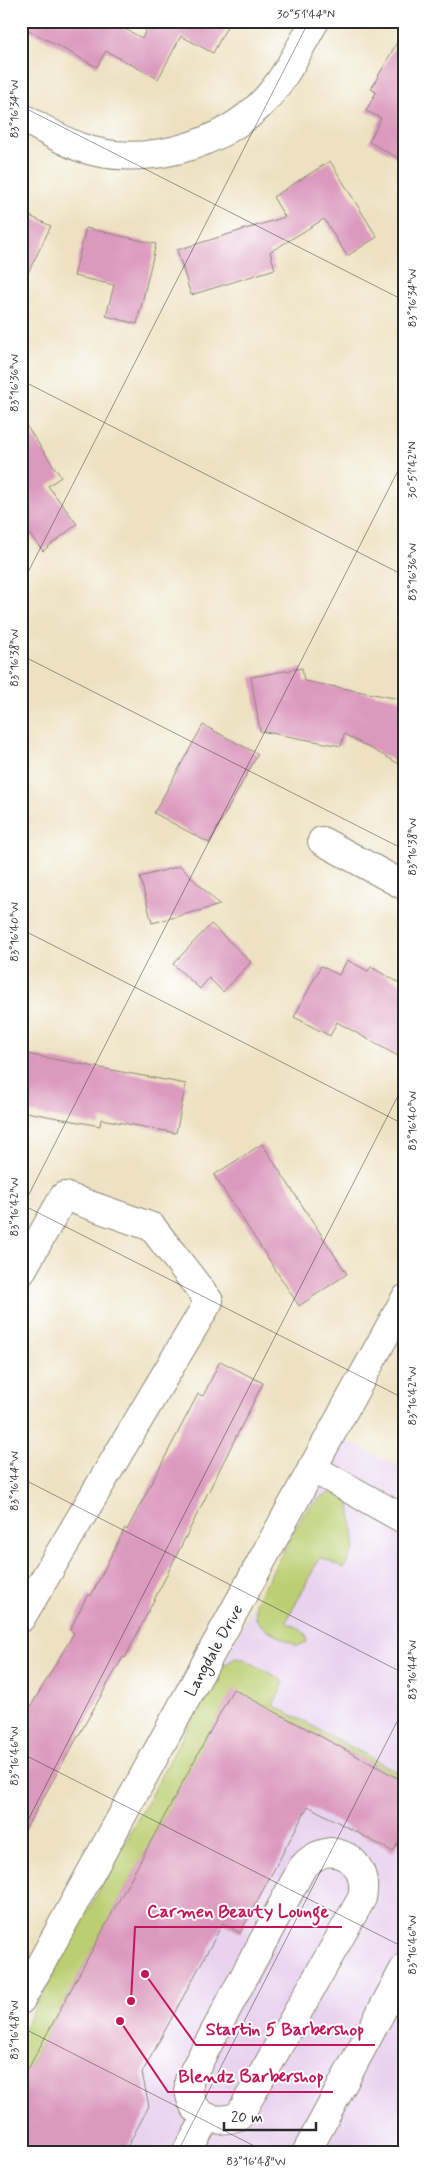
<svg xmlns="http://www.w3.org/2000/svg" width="426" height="2174" viewBox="0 0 426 2174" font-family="Mynerve,sans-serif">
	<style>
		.built { fill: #e8d2ee }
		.green { fill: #bcce71; stroke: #747c4e }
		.building { fill: #db9abd }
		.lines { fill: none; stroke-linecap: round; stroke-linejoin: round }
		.minor-casing { stroke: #8c8676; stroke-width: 30 }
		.minor { stroke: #fff; stroke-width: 28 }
		.ticks { fill: none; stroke: #2b2b2b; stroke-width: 1; stroke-opacity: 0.45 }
		.labels { text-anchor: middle; stroke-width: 4; stroke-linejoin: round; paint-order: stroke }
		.street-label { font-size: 16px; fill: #2b2b2b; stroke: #fff }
		.leader { fill: none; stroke: #c2185b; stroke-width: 2 }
		.callout-dot { fill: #c2185b; stroke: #fff; stroke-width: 2 }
		.callout-label { font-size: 18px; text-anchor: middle; font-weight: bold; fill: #c2185b; stroke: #fff; stroke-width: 4; stroke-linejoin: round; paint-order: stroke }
		.neatline { fill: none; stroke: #2b2b2b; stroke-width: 2 }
		.ticks-label { font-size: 12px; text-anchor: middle; fill: #2b2b2b }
	</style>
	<rect width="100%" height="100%" fill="#fff"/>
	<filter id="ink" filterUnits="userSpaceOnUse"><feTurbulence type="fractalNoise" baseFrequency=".02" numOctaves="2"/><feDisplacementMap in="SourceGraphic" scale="10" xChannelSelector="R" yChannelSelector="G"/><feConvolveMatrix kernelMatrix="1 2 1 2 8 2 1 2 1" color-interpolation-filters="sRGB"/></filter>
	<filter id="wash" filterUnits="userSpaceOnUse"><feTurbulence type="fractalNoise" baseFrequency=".0096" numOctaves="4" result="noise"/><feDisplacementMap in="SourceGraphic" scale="20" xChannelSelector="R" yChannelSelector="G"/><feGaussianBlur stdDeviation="1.12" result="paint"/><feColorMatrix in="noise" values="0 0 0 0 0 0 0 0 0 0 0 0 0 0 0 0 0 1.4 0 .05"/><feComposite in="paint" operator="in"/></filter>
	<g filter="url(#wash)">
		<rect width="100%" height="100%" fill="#ede1c1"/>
		<!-- built -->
		<path class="built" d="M344 1439 405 1470V2153H21V2034Z"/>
		<!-- green -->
		<g class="green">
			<path d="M334 1491 350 1503 355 1547 344 1568 320 1557 286 1622C296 1628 306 1629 307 1642L297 1646 264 1628 256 1619 255 1603 306 1510 321 1497Z"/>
			<path d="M235 1658 244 1659 282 1680 284 1683 273 1705 405 1776V1782L233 1690 21 2082V2034L220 1668Z"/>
		</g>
		<g id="blocks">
			<!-- building -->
			<g class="building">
				<path d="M21 21H110L142 38 151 21H230L213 53 181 36 158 79 106 51 97 67 21 26Z"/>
				<path d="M405 28V162L369 142 381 118 366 111 376 92 371 89Z"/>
				<path d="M330 161 377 237 347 256 324 219 270 252 275 269 191 295 177 250 285 217 273 197Z"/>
				<path d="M21 212 51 226 21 287Z"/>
				<path d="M86 228 156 244 137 324 106 316 114 285 74 276Z"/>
				<path d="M21 418 61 477 48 486 77 524 43 551 21 524Z"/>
				<path d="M302 668 304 681 405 700V767L344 734 341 746 260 731 251 677Z"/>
				<path d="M203 725 258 754 209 843 154 813Z"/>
				<path d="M180 866 220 905 152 923 140 877Z"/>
				<path d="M211 924 251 962 223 992 209 978 200 989 173 964Z"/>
				<path d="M347 960 368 971 371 967 405 986V1060L337 1022 330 1036 294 1017 321 966 339 975Z"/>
				<path d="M21 1053 186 1084 176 1133 101 1119 100 1126 21 1111Z"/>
				<path d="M262 1144 347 1274 299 1306 214 1175Z"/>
				<path d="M220 1361 263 1383 125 1658 123 1657 21 1837V1723L74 1633 70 1630 88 1594 91 1596 125 1528 127 1530 198 1394 203 1396Z"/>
				<path d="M233 1689 405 1782V1830L393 1852 308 1806 240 1933 223 1923 142 2073 149 2106 124 2153H21V2082Z"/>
			</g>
		</g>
	</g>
	<g filter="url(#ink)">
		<use href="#blocks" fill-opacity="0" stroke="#8c8676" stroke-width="1"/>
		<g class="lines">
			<!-- minor casing -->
			<g class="minor-casing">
				<g id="minor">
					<path d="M21 117C40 127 59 139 79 147 141 169 222 147 266 99 286 77 300 47 315 21"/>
					<path d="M322 841 405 886"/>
					<path d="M21 1272 64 1196 152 1227 209 1301 21 1618"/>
					<path d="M312 1468 405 1520"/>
					<path d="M330 1852C355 1855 367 1873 362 1898L239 2116C209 2127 187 2112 189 2080L302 1868C310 1859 317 1854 330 1852Z"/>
					<path d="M21 2000 405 1299"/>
					<path d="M186 2153 207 2117"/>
					<path d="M306 2153 405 1967"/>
				</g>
			</g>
			<!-- minor -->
			<use href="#minor" class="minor"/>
		</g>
	</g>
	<!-- ticks -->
	<path class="ticks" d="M394 21 405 27M21 106 405 301M21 380 405 576M21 586 309 21M21 655 405 850M21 929 405 1125M21 1204 405 1399M21 1210 405 457M21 1478 405 1674M21 1753 405 1948M21 1834 405 1082M21 2027 268 2153M177 2153 405 1706"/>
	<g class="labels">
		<!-- street labels -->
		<g class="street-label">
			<text transform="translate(213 1650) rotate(-61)" y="6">Langdale Drive</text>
		</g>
	</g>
	<!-- callouts -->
	<path class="leader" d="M131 2001L135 1927H342M145 1974L196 2045H375M120 2021L168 2092H333"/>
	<g class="callout-dot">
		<circle cx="131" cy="2001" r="5"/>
		<circle cx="145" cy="1974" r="5"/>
		<circle cx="120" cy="2021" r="5"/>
	</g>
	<g class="callout-label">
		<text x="238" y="1917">Carmen Beauty Lounge</text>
		<text x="285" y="2035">Startin 5 Barbershop</text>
		<text x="251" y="2082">Blendz Barbershop</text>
	</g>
	<!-- margin -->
	<rect width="426" height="2174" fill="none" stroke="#fff" stroke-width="55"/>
	<!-- scale -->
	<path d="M224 2122v8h92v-8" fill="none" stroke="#2b2b2b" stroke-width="2.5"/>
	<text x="231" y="2122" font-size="15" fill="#2b2b2b" stroke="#ffffff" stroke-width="4" paint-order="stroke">20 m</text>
	<rect x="28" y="28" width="370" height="2118" class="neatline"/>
	<g class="ticks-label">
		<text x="306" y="18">30°51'44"N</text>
		<text transform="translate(14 109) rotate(-90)" y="4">83°16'34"W</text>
		<text transform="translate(412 298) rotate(-90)" y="4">83°16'34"W</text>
		<text transform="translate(14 383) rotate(-90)" y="4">83°16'36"W</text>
		<text transform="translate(412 470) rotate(-90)" y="4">30°51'42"N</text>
		<text transform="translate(412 572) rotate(-90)" y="4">83°16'36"W</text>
		<text transform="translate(14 658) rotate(-90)" y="4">83°16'38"W</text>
		<text transform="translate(412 847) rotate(-90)" y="4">83°16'38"W</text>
		<text transform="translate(14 932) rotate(-90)" y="4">83°16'40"W</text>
		<text transform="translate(412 1121) rotate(-90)" y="4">83°16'40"W</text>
		<text transform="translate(14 1207) rotate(-90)" y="4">83°16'42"W</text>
		<text transform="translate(412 1396) rotate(-90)" y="4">83°16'42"W</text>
		<text transform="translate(14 1481) rotate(-90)" y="4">83°16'44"W</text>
		<text transform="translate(412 1670) rotate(-90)" y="4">83°16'44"W</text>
		<text transform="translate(14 1756) rotate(-90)" y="4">83°16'46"W</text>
		<text transform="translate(412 1945) rotate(-90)" y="4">83°16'46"W</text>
		<text transform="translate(14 2030) rotate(-90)" y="4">83°16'48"W</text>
		<text x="256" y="2165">83°16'48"W</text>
	</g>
</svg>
